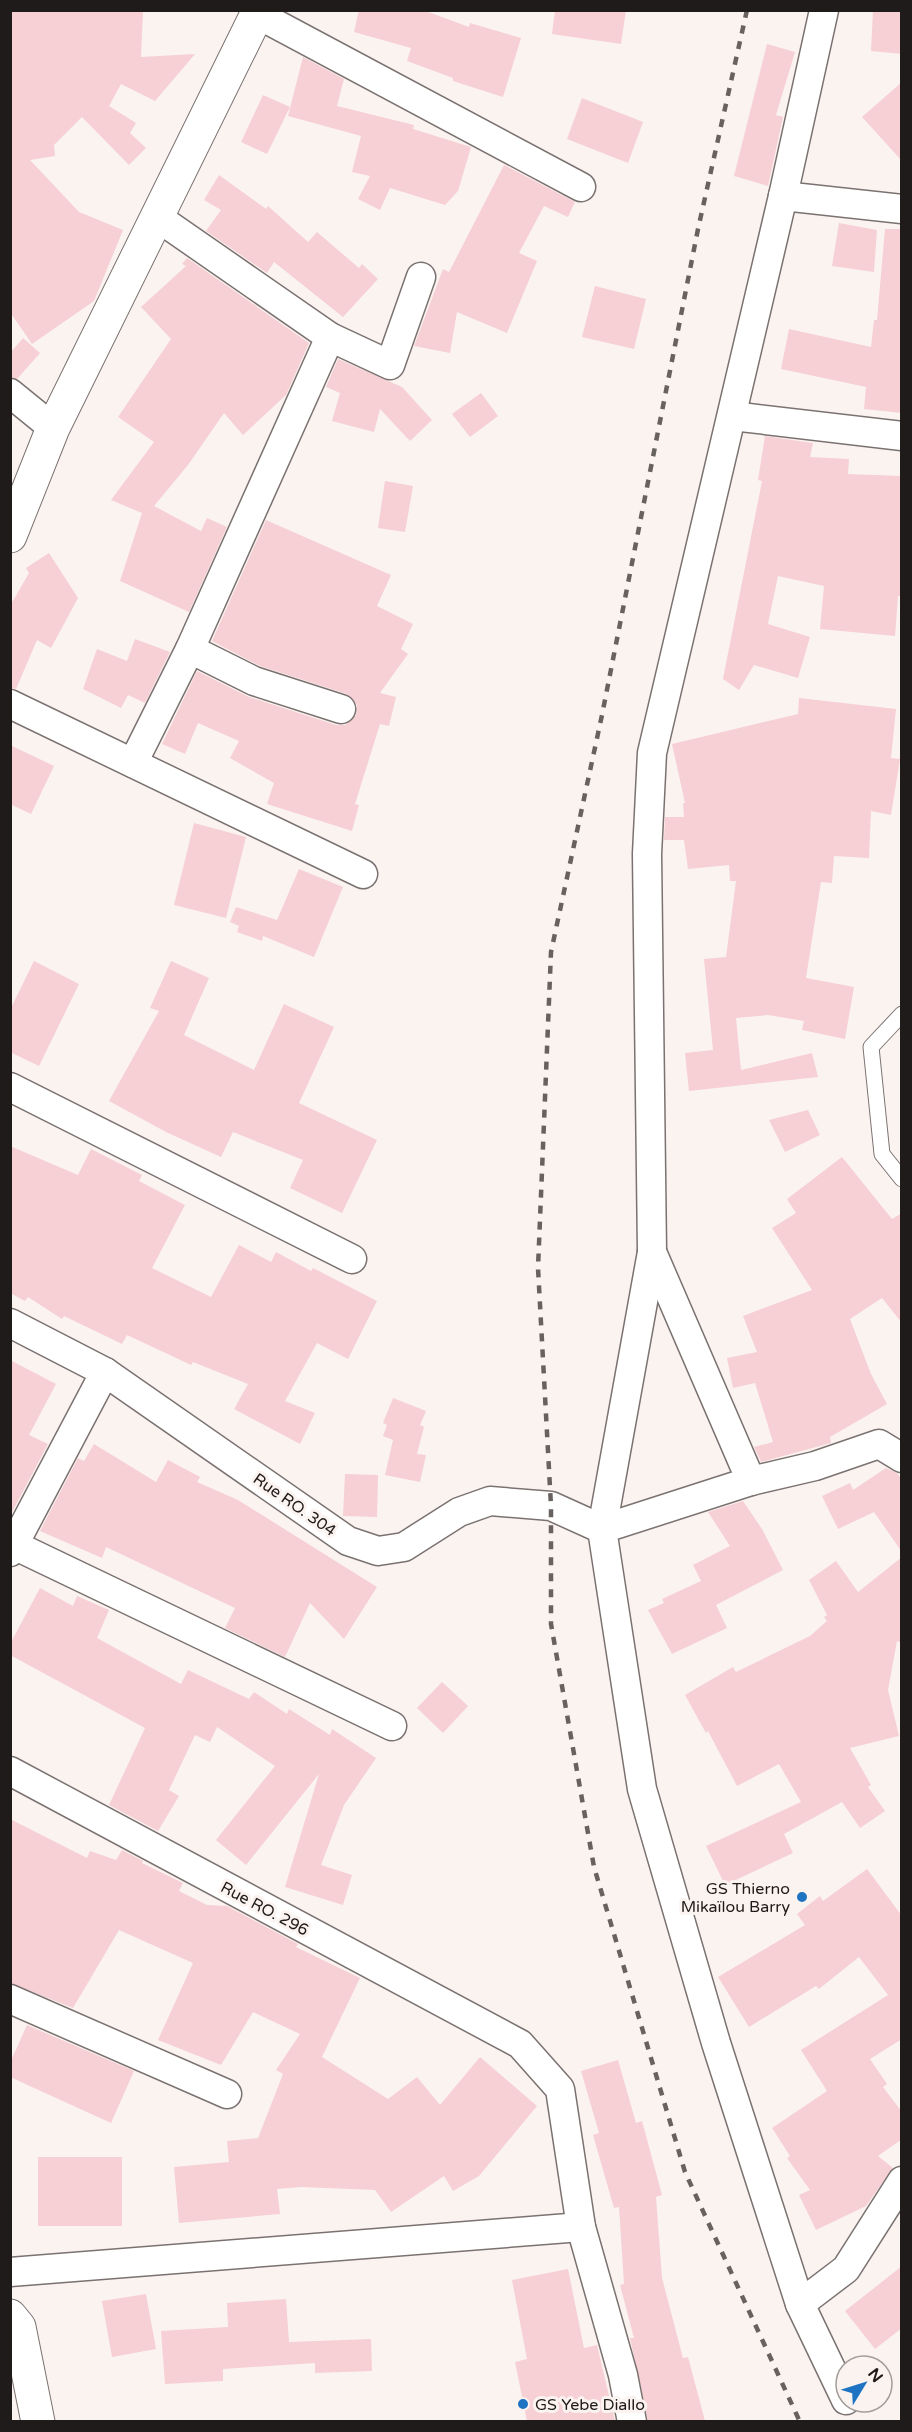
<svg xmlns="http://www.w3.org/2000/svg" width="912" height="2432" viewBox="0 0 912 2432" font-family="'Varela Round',sans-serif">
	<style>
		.building { fill: #f6d0d4 }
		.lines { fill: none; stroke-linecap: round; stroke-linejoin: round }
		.service-casing { stroke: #7a7270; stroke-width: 17 }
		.minor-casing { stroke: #7a7270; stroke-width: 31 }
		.tertiary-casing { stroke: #7a7270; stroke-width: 35 }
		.service { stroke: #fff; stroke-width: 15 }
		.minor { stroke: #fff; stroke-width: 28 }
		.tertiary { stroke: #fff; stroke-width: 33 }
		.rail { stroke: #676260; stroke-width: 4.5; stroke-dasharray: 8 8; stroke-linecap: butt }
		.poi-dot { fill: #1e74c2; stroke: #fbf3f0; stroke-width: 2 }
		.labels { text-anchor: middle; stroke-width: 6; stroke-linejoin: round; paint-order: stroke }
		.street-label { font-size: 16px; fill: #1e1b1a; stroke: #fbf3f0 }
		.poi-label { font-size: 16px; fill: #1e1b1a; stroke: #fbf3f0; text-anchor: end }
	</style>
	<rect width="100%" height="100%" fill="#fbf3f0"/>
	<!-- building -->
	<g class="building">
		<path d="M10 10 143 12 141 57 195 54 155 101 121 84 109 106 136 123 130 133 146 148 129 165 82 117 54 145 55 156 30 160 79 212 123 230 94 301 32 344 10 312Z"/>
		<path d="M359 10H423L469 27 470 23 521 38 503 97 453 81V78L407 61 411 48 354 32Z"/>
		<path d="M555 10H626L621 44 552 34Z"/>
		<path d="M873 10H902V54L871 51Z"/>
		<path d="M767 44 795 52 776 115 783 117 768 186 734 176Z"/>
		<path d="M303 57 344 79 337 106 414 125 413 129 471 147 458 191 445 205 390 188 380 210 358 199 370 176 352 172 361 136 288 116Z"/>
		<path d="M902 82V161L862 117Z"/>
		<path d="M263 95 290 107 267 154 241 142Z"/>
		<path d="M582 98 643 122 628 163 567 139Z"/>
		<path d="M504 165 575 202 568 217 544 206 519 253 537 261 507 333 457 312 450 353 414 346 443 269 449 272Z"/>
		<path d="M219 175 266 209 268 206 308 242 317 232 359 268 362 264 378 279 343 317 274 262 267 273 206 231 221 210 204 200Z"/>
		<path d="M839 223 877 230 874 272 832 266Z"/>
		<path d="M885 229H902V413L864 409 866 387 781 369 789 329 871 347 874 320H877Z"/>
		<path d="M187 258 309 343 286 395 243 435 224 413 188 465 154 506 201 531 207 518 227 527 189 612 120 581 142 513 111 500 154 442 118 417 171 339 141 307 186 266 182 264Z"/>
		<path d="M595 286 646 299 634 349 582 337Z"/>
		<path d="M23 338 40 353 17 379 10 377V353Z"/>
		<path d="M338 359 402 387 432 420 410 441 380 409 374 432 332 421 340 393 326 387Z"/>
		<path d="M481 393 498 416 470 437 452 414Z"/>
		<path d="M765 436 813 443 810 457 849 459 848 474 902 476V596H898L895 636 820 629 824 586 778 576 768 624 810 637 798 678 754 665 739 690 723 679 762 481 758 480Z"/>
		<path d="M385 481 413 486 405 532 378 528Z"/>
		<path d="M266 520 391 575 377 606 413 624 401 649 408 654 380 693 396 697 389 726 380 724 355 804 359 805 352 831 267 804 274 783 230 758 239 741 198 723 185 754 162 744 197 671 249 697 336 725H345L356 715 357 705 347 694 260 666 212 641Z"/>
		<path d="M49 553 78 598 51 648 37 640 16 689 10 688V606L29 573 26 568Z"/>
		<path d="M135 639 170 652 145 703 128 695 121 708 83 689 97 649 127 661Z"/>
		<path d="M799 698 896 709 891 758 900 759 891 815 871 811 869 858 834 856 832 883 821 882 806 978 854 987 845 1039 802 1030 804 1021 768 1015 736 1018 741 1070 812 1053 818 1077 689 1091 685 1053 713 1050 704 959 726 957 736 881H730L729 865 688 869 684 840H664L665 817H684L683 803H685L672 744 798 714Z"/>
		<path d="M10 745 54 766 31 814 10 804Z"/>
		<path d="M194 823 246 837 226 918 174 905Z"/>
		<path d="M299 869 343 887 314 957 263 936 262 941 237 932 239 926 230 922 236 907 277 920Z"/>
		<path d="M34 961 79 984 39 1066 10 1052V1010Z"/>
		<path d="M171 961 209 978 184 1035 254 1070 284 1004 334 1027 299 1103 377 1140 342 1213 290 1188 303 1160 233 1132 221 1157 166 1132 109 1101 159 1011 150 1008Z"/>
		<path d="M808 1110 820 1135 785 1152 769 1120Z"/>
		<path d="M10 1146 78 1175 91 1149 142 1175 139 1181 185 1205 152 1268 211 1297 239 1245 271 1262 276 1252 311 1271 313 1268 377 1301 348 1359 317 1343 285 1401 315 1413 300 1444 234 1409 248 1384 193 1362 191 1365 127 1335 122 1344 64 1316 62 1319 28 1297 25 1301 10 1293Z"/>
		<path d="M842 1157 892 1219 902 1213V1323L882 1298 850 1319 871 1374 887 1404 830 1437 831 1443 761 1462 754 1447 773 1442 755 1383 733 1388 727 1358 757 1352 743 1316 812 1290 772 1228 796 1213 787 1199Z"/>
		<path d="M10 1360 56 1384 29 1435 48 1444 10 1516Z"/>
		<path d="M393 1398 426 1411 420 1425 424 1427 417 1454 426 1455 420 1482 385 1475 393 1440 383 1436 387 1425 383 1423Z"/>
		<path d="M94 1444 156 1482 168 1460 200 1477 197 1482 238 1500 377 1587 344 1639 310 1603 285 1657 225 1628 235 1608 106 1547 102 1558 40 1531 78 1458 84 1461Z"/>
		<path d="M886 1468 897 1473 902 1480V1552L874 1512 838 1529 822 1496 850 1483 853 1490Z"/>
		<path d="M345 1474 378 1475 377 1517 343 1516Z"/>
		<path d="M743 1501 762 1529 783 1570 716 1605 727 1628 672 1654 648 1610 664 1603 662 1599 701 1581 693 1565 730 1546 708 1512Z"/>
		<path d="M902 1557V1643L897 1641 888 1690 899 1736 850 1748 871 1785 868 1787 885 1811 860 1828 842 1802 784 1834 793 1853 725 1885 706 1846 801 1802 779 1764 737 1786 708 1731 706 1733 685 1695 733 1667 736 1672 810 1636 827 1621 824 1617 827 1615 809 1580 836 1561 858 1592Z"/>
		<path d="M40 1588 73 1606 77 1596 109 1610 97 1638 181 1684 188 1670 249 1699 254 1692 287 1714 289 1709 330 1735 332 1729 376 1758 344 1805 321 1865 352 1875 343 1905 285 1887 319 1774 246 1865 216 1840 275 1766 217 1727 210 1742 195 1735 169 1790 179 1796 158 1831 109 1805 145 1728 10 1655V1644Z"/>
		<path d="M442 1682 468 1706 443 1733 417 1708Z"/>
		<path d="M10 1819 87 1858 90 1851 116 1860 122 1850 143 1861 142 1863 183 1883 179 1891 207 1905 227 1906 298 1944 296 1947 360 1978 322 2057 388 2099 417 2077 440 2105 480 2057 537 2106 479 2176 453 2191 444 2176 391 2212 375 2190 301 2187 277 2189 280 2214 179 2223 174 2167 229 2162 227 2141 258 2138 283 2074 276 2070 300 2034 253 2012 221 2065 158 2040 193 1963 119 1930 73 2008 10 1983Z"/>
		<path d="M867 1869 902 1916V2039L870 2059 887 2084 883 2087 902 2112V2139L878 2156 893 2168 866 2206 816 2230 799 2195 810 2190 787 2158 790 2156 772 2128 827 2091 801 2050 888 1995 859 1957 819 1989 816 1986 749 2027 718 1977 805 1925 797 1914 820 1896 823 1901Z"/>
		<path d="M27 2025 134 2071 111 2123 10 2077V2063Z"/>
		<path d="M618 2060 636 2123 642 2121 662 2195 656 2197 662 2278 683 2358 688 2357 705 2421H648L630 2338H634L620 2285 624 2284 619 2207 614 2208 593 2135 599 2133 581 2071Z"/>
		<rect x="38" y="2157" width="84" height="69"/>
		<path d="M902 2266V2328L875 2349 845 2311Z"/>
		<path d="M568 2269 584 2348 597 2345 615 2421H527L515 2362 527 2359 512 2280Z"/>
		<path d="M146 2294 156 2349 112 2357 102 2301Z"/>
		<path d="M286 2299 289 2342 371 2339 372 2371 315 2373V2363L223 2369V2381L165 2384 161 2331 228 2327 227 2303Z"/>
	</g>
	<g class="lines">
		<!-- service casing -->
		<g class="service-casing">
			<path id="service" d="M902 1014 871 1047 882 1154 902 1179"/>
		</g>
		<!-- minor casing -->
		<g class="minor-casing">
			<g id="minor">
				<path d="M824 10 783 196 652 753 647 854 652 1252 602 1529 642 1789 716 2043 800 2304 846 2269 902 2181"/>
				<path d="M257 14 581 187"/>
				<path d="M783 196 902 209"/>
				<path d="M157 217 330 337 390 365 421 277"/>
				<path d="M10 393 53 428"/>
				<path d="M732 416 902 436"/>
				<path d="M190 649 254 681 341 709"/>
				<path d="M10 704 363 874"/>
				<path d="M133 763 190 649 330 337"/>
				<path d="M10 1087 352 1259"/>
				<path d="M652 1252 751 1481"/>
				<path d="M10 1323 105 1372 348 1541 378 1551 404 1547 459 1512 490 1501 551 1506 602 1529 751 1481 815 1466 879 1444 902 1458"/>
				<path d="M14 1545 392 1726"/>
				<path d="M10 1552 105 1372"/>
				<path d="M10 1771 520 2044 560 2089 581 2227 623 2375 632 2422"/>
				<path d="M10 1999 227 2094"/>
				<path d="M10 2272 581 2227"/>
				<path d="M800 2304 846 2400"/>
			</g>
		</g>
		<!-- tertiary casing -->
		<g class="tertiary-casing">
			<g id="tertiary">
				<path d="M10 536 53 428 257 14"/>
				<path d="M10 2316 19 2327 38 2422"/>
			</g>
		</g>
		<!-- service -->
		<use href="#service" class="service"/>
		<!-- minor -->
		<use href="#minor" class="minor"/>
		<!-- tertiary -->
		<use href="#tertiary" class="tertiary"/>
		<!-- rail -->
		<path class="rail" d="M747 10 698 229 602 715 551 952 538 1268 551 1506V1624L594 1867 685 2172 800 2422"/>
	</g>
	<!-- markers -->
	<g class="poi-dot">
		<circle cx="802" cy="1897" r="6"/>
		<circle cx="523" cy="2404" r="6"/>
	</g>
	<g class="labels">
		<!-- street labels -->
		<g class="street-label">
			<text transform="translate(295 1504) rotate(35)" y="6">Rue RO. 304</text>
			<text transform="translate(265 1908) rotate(28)" y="6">Rue RO. 296</text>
		</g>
		<!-- poi labels -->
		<g class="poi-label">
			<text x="790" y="1894">GS Thierno<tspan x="790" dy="18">Mikaïlou Barry</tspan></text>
			<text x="535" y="2410" text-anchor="start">GS Yebe Diallo</text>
		</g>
	</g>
	<!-- border -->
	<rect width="912" height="2432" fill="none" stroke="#1e1b1a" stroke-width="24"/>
	<!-- north arrow -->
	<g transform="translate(864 2384) rotate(52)"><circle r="28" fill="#fbf3f0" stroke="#a39d9a" stroke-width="1.5"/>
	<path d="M0-4.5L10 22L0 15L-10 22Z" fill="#1e74c2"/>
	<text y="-9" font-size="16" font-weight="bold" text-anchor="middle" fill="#1e1b1a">N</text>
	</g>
</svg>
